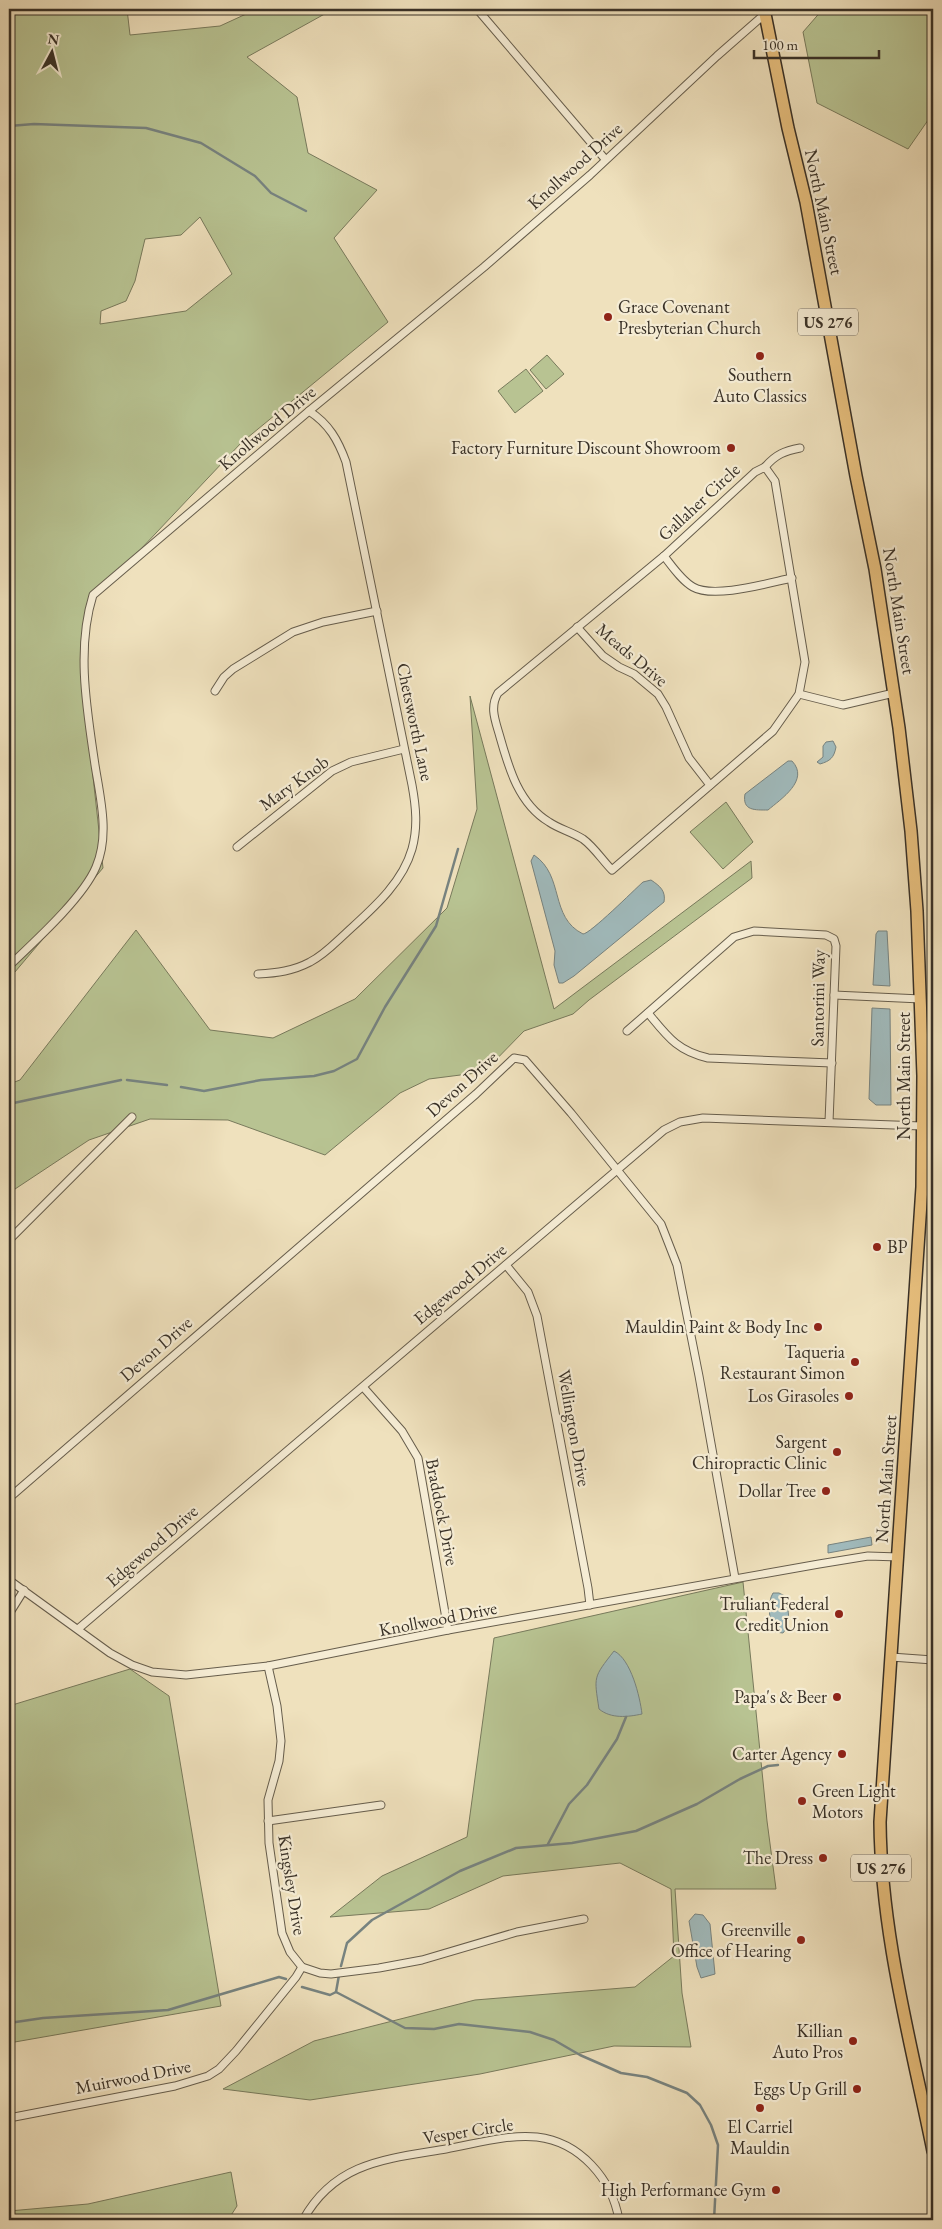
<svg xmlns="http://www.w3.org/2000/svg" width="942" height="2229" viewBox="0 0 942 2229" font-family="'EB Garamond',serif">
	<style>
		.green { fill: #b8c392; stroke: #787a5c; fill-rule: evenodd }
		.water { fill: #a0babc; stroke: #778380 }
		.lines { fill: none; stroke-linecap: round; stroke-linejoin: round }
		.stream { stroke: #778380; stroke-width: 2.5 }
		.minor-casing { stroke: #665d4c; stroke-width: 9 }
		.primary-casing { stroke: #393127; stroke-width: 14 }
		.minor { stroke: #f5ecd4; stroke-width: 7 }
		.primary { stroke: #e8c07e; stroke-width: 11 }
		.poi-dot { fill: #8f2418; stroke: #f5ecd4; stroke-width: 2 }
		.labels { text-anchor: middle; stroke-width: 4.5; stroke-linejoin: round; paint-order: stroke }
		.shield { fill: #f5ecd4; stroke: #71695b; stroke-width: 1 }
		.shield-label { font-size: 16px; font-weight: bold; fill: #393127 }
		.street-label { font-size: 18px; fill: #393127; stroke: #f5ecd4 }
		.poi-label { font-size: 18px; fill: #393127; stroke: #f5ecd4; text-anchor: end }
	</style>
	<rect width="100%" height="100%" fill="#efe1bd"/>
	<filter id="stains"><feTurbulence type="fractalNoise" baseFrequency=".004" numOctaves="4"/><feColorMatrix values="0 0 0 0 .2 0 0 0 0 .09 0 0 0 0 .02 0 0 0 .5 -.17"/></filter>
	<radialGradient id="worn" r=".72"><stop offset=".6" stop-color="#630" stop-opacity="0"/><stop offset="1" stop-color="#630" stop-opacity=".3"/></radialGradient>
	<!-- green -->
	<g class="green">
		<path d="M9 9H127L130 35 220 26 257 9H330V11L247 57 297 97 308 153 377 190 334 238 388 322 241 443 89 604 85 703 103 868 9 979ZM200 217 232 274 186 311 100 324 101 311 126 301 135 281 145 239 181 235Z"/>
		<path d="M823 9H933V113L908 149 817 103 803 32Z"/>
		<path d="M547 355 564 374 546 389 530 370Z"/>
		<path d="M526 369 543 391 515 413 498 391Z"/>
		<path d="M470 696 554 1009 751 861 752 878 589 1000 573 1014 524 1031 484 1072 429 1079 400 1093 325 1155 228 1120 150 1119 89 1140 9 1193V1084L20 1080 136 930 210 1030 273 1038 355 999 447 908 477 809Z"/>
		<path d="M726 802 753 842 723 869 690 832Z"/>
		<path d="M743 1582 767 1821 776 1889H675L682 1993 691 2047 614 2046 480 2074 310 2100 223 2089 314 2041 475 2000 635 1987 674 1956 671 1889 620 1863 503 1876 429 1909 330 1917 382 1876 467 1837 494 1638Z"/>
		<path d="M130 1669 169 1696 221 2006 9 2043V1706Z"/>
		<path d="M231 2172 237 2206 228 2220H9V2211L88 2204Z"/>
	</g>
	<!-- water -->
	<g class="water">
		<path d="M833 741 836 747C834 758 830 761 820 764L817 762 823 757V746L826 742Z"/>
		<path d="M788 761H792C810 780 781 799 768 810 755 810 742 811 745 794Z"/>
		<path d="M534 855C565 876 549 917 583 934 590 934 634 890 643 882L651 880C660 886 666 891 664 902L574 976 563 983H559L554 965 555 951 531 861Z"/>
		<path d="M878 931H887L890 986 873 985 876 934Z"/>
		<path d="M872 1008 890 1009 891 1105H876L869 1099Z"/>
		<path d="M871 1537 872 1545 828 1553V1545Z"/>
		<path d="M773 1593H779L785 1596C788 1609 792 1622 783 1633L775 1632C769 1624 767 1602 773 1593Z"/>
		<path d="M614 1651C631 1659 640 1697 642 1714 628 1717 611 1719 599 1709 594 1676 593 1678 614 1651Z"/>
		<path d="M695 1914 703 1915 710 1924 715 1974 701 1978 697 1967 689 1921Z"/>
	</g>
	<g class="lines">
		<!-- stream -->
		<g class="stream">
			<path d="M9 126 34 124 146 128 201 143 255 176 271 193 306 211"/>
			<path d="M127 1080 167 1085"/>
			<path d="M181 1087 204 1091 261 1080 314 1076 334 1071 357 1059 385 1007 436 926 458 849"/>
			<path d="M9 1104 121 1080"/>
			<path d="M548 1844 569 1804 587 1785 617 1739 626 1717"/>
			<path d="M341 1966 347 1943 372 1920 460 1871 516 1848 572 1843 636 1831 697 1804 740 1779 768 1766 778 1765"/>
			<path d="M302 1987 330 1995 336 1992 405 2028 434 2029 459 2024 530 2032 554 2040 580 2055 621 2073 647 2077 687 2093 700 2105 711 2125 718 2145 714 2220"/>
			<path d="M336 1992 339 1975"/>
			<path d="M9 2023 43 2018 168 2010 279 1977 286 1979"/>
		</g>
		<!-- minor casing -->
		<g class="minor-casing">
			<g id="minor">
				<path d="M477 9 605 159"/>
				<path d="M765 467 775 481 805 662 799 694 773 731 612 870C603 861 594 847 583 839 572 832 559 829 549 822 519 804 509 769 500 737 496 722 489 708 498 693L664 556 755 472Z"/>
				<path d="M765 467C776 454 785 451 800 448"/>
				<path d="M664 556C672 566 681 580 693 587 714 599 768 583 792 578"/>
				<path d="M577 627 603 656 619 667 634 674 658 694 666 707 689 758 710 785"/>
				<path d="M215 691 224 677 233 669 293 632 323 622 377 611"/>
				<path d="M799 694 843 705 894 693"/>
				<path d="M237 847 332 771 351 762 404 749"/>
				<path d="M9 966C34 942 83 898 96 867 110 835 100 797 95 765 87 710 76 649 93 595L309 411 484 267 590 175 717 56 765 14"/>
				<path d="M258 974C277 973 293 971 310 962 324 955 335 943 346 933 372 909 402 884 412 849 418 827 416 807 412 785L346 462C338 440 329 424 309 411"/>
				<path d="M834 995 921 999"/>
				<path d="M648 1013C667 1036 677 1051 708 1058L832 1063"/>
				<path d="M627 1031 734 937 754 931 826 935 834 939 836 946 829 1122"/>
				<path d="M9 1240 132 1117"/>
				<path d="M506 1265 528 1292 537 1316 588 1588 590 1605"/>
				<path d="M364 1388 402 1431 418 1458 448 1630"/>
				<path d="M9 1498 476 1094 514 1058 525 1060 571 1113 661 1224 677 1265 699 1376 735 1578"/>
				<path d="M9 1580 110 1653 132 1665 152 1672 186 1675 268 1666 448 1630 819 1564 868 1556 899 1557"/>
				<path d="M9 1614 24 1590"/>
				<path d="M78 1629 664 1130 680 1122 703 1118 922 1126"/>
				<path d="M891 1657 933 1660"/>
				<path d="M268 1666 277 1706 281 1741 279 1761 268 1800 269 1843 282 1933 290 1952 302 1967 320 1973 331 1974 379 1968 422 1960 517 1932 584 1919"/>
				<path d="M268 1821 381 1805"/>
				<path d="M9 2118 175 2086 208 2076 219 2069 236 2051 296 1977 302 1967"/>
				<path d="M303 2220C335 2162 386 2159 446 2149 475 2144 507 2134 537 2137 580 2142 612 2179 619 2220"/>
			</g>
		</g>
		<!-- primary casing -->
		<g class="primary-casing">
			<path id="primary" d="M764 9 788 128 806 202 856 476 875 569 899 728 911 831 917 911 923 1076 922 1187 880 1822C881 1934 911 2042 933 2151"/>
		</g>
		<!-- minor -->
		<use href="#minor" class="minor"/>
		<!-- primary -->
		<use href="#primary" class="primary"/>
	</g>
	<!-- markers -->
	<g class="poi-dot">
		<circle cx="608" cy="317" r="5"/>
		<circle cx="760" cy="356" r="5"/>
		<circle cx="731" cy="448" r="5"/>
		<circle cx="877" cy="1247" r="5"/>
		<circle cx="818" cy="1327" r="5"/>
		<circle cx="855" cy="1362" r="5"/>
		<circle cx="849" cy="1396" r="5"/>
		<circle cx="837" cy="1452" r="5"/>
		<circle cx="826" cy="1491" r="5"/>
		<circle cx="839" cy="1614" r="5"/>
		<circle cx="837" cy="1697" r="5"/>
		<circle cx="842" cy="1754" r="5"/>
		<circle cx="802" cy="1801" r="5"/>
		<circle cx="823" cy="1858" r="5"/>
		<circle cx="801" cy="1940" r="5"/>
		<circle cx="853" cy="2041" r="5"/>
		<circle cx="857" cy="2089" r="5"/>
		<circle cx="760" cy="2108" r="5"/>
		<circle cx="776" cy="2190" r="5"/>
	</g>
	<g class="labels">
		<!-- shield labels -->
		<g class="shield">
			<rect x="798" y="308.5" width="60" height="27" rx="4"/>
			<rect x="851" y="1854.5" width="60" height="27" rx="4"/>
		</g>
		<g class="shield-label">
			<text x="828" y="328">US 276</text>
			<text x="881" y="1874">US 276</text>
		</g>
		<!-- street labels -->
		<g class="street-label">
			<text transform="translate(575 166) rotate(-42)" y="6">Knollwood Drive</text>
			<text transform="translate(824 212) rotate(78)" y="6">North Main Street</text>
			<text transform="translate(267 428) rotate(-40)" y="6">Knollwood Drive</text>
			<text transform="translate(699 502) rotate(-43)" y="6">Gallaher Circle</text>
			<text transform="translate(899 611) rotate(81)" y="6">North Main Street</text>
			<text transform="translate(632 655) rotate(40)" y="6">Meads Drive</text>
			<text transform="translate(415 722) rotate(78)" y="6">Chetsworth Lane</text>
			<text transform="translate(294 783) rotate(-36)" y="6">Mary Knob</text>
			<text transform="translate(818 998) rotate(-89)" y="6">Santorini Way</text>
			<text transform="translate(904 1076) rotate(-90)" y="6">North Main Street</text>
			<text transform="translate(462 1084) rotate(-42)" y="6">Devon Drive</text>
			<text transform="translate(460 1284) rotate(-40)" y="6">Edgewood Drive</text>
			<text transform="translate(156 1349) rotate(-41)" y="6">Devon Drive</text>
			<text transform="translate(574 1428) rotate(80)" y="6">Wellington Drive</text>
			<text transform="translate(886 1479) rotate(-86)" y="6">North Main Street</text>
			<text transform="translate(442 1512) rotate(79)" y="6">Braddock Drive</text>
			<text transform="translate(152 1546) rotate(-41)" y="6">Edgewood Drive</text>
			<text transform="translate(438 1619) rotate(-11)" y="6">Knollwood Drive</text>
			<text transform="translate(292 1885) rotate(81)" y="6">Kingsley Drive</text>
			<text transform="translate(133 2077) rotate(-11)" y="6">Muirwood Drive</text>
			<text transform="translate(468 2131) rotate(-9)" y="6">Vesper Circle</text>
		</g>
		<!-- poi labels -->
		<g class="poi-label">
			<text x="618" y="313" text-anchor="start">Grace Covenant<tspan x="618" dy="21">Presbyterian Church</tspan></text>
			<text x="760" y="381" text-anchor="middle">Southern<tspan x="760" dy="21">Auto Classics</tspan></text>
			<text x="721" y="454">Factory Furniture Discount Showroom</text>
			<text x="887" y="1253" text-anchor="start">BP</text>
			<text x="808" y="1333">Mauldin Paint &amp; Body Inc</text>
			<text x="845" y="1358">Taqueria<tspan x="845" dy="21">Restaurant Simon</tspan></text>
			<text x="839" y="1402">Los Girasoles</text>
			<text x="827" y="1448">Sargent<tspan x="827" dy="21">Chiropractic Clinic</tspan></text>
			<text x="816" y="1497">Dollar Tree</text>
			<text x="829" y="1610">Truliant Federal<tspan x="829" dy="21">Credit Union</tspan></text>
			<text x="827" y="1703">Papa's &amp; Beer</text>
			<text x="832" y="1760">Carter Agency</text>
			<text x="812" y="1797" text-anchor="start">Green Light<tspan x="812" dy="21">Motors</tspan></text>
			<text x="813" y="1864">The Dress</text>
			<text x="791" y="1936">Greenville<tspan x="791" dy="21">Office of Hearing</tspan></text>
			<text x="843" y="2037">Killian<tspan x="843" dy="21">Auto Pros</tspan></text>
			<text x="847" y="2095">Eggs Up Grill</text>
			<text x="760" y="2133" text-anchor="middle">El Carriel<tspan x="760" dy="21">Mauldin</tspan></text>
			<text x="766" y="2196">High Performance Gym</text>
		</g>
	</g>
	<!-- margin -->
	<rect width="942" height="2229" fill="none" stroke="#efe1bd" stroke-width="30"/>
	<rect x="10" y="10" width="922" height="2209" fill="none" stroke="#393127" stroke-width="2.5"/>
	<rect x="15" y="15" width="912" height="2199" fill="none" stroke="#393127"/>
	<!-- north arrow -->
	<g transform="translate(52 52) rotate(7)" stroke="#f5ecd4" stroke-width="4" paint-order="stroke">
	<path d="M0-4L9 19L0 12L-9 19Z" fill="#393127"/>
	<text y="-8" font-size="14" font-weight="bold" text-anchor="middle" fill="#393127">N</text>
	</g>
	<!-- scale -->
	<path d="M754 50v8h125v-8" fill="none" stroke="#393127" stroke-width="2.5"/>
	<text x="762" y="50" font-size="15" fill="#393127" stroke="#f5ecd4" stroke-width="4" paint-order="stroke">100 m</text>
	<rect width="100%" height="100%" filter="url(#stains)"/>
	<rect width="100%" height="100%" fill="url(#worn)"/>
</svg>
